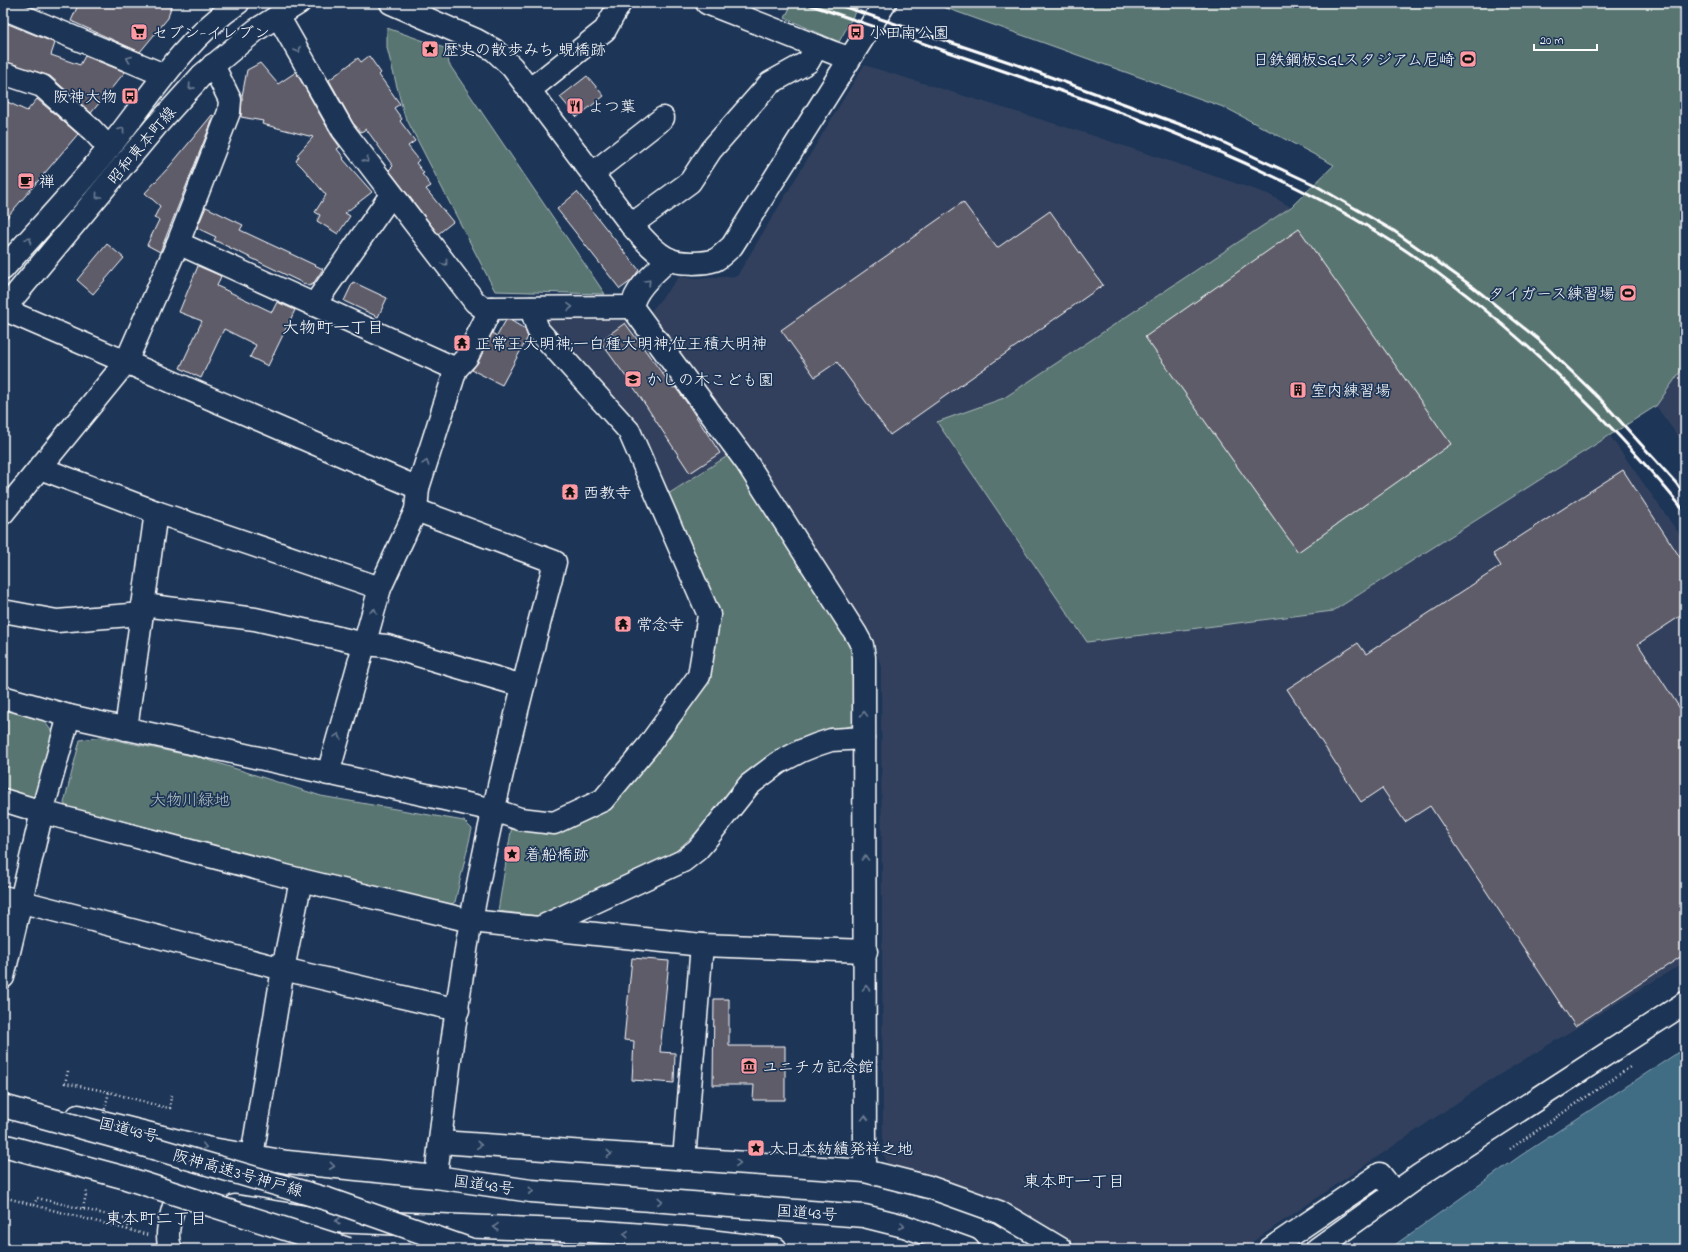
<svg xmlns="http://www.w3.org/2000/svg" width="1688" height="1252" viewBox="0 0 1688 1252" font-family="'Indie Flower','Klee One',sans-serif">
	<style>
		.built { fill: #30415d }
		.green { fill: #597572; stroke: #acbab8 }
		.water { fill: #406c84; stroke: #8ca7b5 }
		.building { fill: #5e5c6a; stroke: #fff }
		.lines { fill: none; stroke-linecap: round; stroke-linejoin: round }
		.minor-casing { stroke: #fff; stroke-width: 25 }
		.major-casing { stroke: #fff; stroke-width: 25 }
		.highway-casing { stroke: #fff; stroke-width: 25 }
		.path { stroke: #fff; stroke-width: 2.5; stroke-dasharray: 1 3; stroke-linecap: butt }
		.minor { stroke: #1d3557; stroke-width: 22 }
		.major { stroke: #1d3557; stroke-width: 22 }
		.highway { stroke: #1d3557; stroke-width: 22 }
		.rail { stroke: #fff; stroke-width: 3 }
		.highway-bridge-casing { stroke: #fff; stroke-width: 25; stroke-linecap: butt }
		.path-bridge { stroke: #fff; stroke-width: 2.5; stroke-dasharray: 1 3; stroke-linecap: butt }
		.highway-bridge { stroke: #1d3557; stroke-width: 22 }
		.oneway { stroke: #6c7c92 }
		.labels { text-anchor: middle; stroke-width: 3.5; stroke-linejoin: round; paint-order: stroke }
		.poi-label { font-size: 16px; fill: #fff; stroke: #1d3557; text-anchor: start }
		.street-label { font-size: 16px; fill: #fff; stroke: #1d3557 }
		.park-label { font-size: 16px; fill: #b4c1c0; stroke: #1d3557 }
		.neighbourhood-label { font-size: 17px; fill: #fff; stroke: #1d3557 }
	</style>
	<rect width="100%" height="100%" fill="#1d3557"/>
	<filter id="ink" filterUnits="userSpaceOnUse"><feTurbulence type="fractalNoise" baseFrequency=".025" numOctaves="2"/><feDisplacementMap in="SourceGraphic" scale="8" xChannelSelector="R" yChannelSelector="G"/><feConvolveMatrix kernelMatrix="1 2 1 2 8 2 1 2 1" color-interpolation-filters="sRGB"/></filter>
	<g filter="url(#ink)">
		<!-- built -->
		<g class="built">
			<path d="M864 65 1085 133 1268 194 1291 207 1004 398 937 423 1333 611 1610 436 1685 542V962L1489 1081 1242 1249H1087L965 1187 888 1165 883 1153 881 667 872 636 651 311 680 276 693 279 737 276Z"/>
			<path d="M549 316H622L636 322 729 455 665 496 545 329Z"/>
			<path d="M1685 365V446L1656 406Z"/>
		</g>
		<!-- green -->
		<g class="green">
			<path d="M792 3H860L839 42 785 18Z"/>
			<path d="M932 3H1685V365L1656 406 1333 611 1087 642 937 422 1004 398 1291 207 1334 165 1226 108Z"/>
			<path d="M387 28 447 49 449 64 605 294 495 291 404 114 387 48Z"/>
			<path d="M729 455 856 645 857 724 817 736 774 757 736 782 700 829 673 854 547 917 498 911 512 825 609 807 710 680 719 616 665 496Z"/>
			<path d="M3 707 43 719 54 735 38 799 3 794Z"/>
			<path d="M101 737 202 758 321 796 464 821 472 829 455 902 446 907 70 814 64 803 80 740Z"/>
		</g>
		<!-- water -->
		<path class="water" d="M1685 1048V1249H1389L1520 1156Z"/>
		<!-- building -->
		<g class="building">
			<path d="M79 3H172L168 18 140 52 71 21Z"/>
			<path d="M3 22 55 43 51 55 80 65 85 56 125 72 91 113 50 76 3 61Z"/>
			<path d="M369 56 381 73 379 75 400 104 394 108 402 119 400 121 415 141 408 146 419 160 416 163 424 173 422 174 431 186 426 189 453 222 438 234 389 170 393 166 366 129 361 132 353 123 329 80 358 58 361 62Z"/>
			<path d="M260 63 278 84 296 72 332 136 340 147 337 149 344 158 343 159 372 192 345 213 350 216 338 234 317 221 320 215 315 212 326 195 303 168 296 161 299 156 297 155 313 137 262 124 263 121 241 117 242 96 247 70Z"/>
			<path d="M587 76 604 96 577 117 560 97Z"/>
			<path d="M37 99 78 134 3 222V100L27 111Z"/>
			<path d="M212 115 214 116 160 252 147 245 159 220 154 218 160 206 145 193 169 167Z"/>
			<path d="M577 192 639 270 631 281 620 289 557 209Z"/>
			<path d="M963 202 997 248 1050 211 1103 285 890 435 837 362 815 377 781 330Z"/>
			<path d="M206 207 243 225 240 230 323 269 313 284 309 286 214 240 216 237 197 228Z"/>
			<path d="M1299 229 1451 444 1298 552 1145 337Z"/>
			<path d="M107 244 124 258 93 294 77 280Z"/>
			<path d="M198 266 221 276 217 286 272 312 277 302 295 310 268 366 250 357 256 345 224 329 201 378 180 368 202 321 179 312Z"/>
			<path d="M353 282 387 298 378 317 344 301Z"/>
			<path d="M506 320H510L525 329 528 337 502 385 472 370 478 362 492 333 497 336Z"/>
			<path d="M625 323 673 388 675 387 687 403 720 453 690 473 637 392 600 341Z"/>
			<path d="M1623 470 1685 565V613L1638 644 1685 716V954L1575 1026 1430 806 1405 822 1382 788 1361 802 1287 689 1358 643 1366 654 1501 566 1493 554Z"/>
			<path d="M632 958 669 961 660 1052 675 1053 674 1083 632 1080 634 1041 624 1040Z"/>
			<path d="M714 999H729V1046H785V1100H753L754 1085H713Z"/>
		</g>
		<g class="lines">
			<!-- minor casing -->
			<g class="minor-casing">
				<g id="minor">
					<path d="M391 3 476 40 494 50 512 67 631 225C642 237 653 251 668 259 678 264 704 264 715 260 721 257 726 251 732 246L885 3"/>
					<path d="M707 3 834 53 849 58"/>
					<path d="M3 8 164 75"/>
					<path d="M278 16 343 130 475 302 483 308H491L632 307"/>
					<path d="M3 73 42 86 92 130 109 148"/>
					<path d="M529 89 541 81 605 30 620 3"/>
					<path d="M593 173 663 118"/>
					<path d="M631 225 690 182 711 150 770 83 808 62 817 46"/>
					<path d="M178 243 456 369"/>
					<path d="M669 259C656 272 635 288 632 307L747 463 856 634 862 645 864 657 865 1171"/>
					<path d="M314 305 391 195"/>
					<path d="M3 309 418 488"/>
					<path d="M40 468 156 512 380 588"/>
					<path d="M416 510 555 562C524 681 493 800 471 921 456 1005 445 1092 436 1177"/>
					<path d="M3 513 126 362 178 243 229 112 230 100 213 65"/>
					<path d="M143 605 255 619 365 644 387 646 523 686"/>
					<path d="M3 611 57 621 142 614"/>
					<path d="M3 697 69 716 494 810 520 819 554 823 603 800 648 746 699 676 709 615 629 431 538 330 531 308"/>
					<path d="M126 729 156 512"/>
					<path d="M328 774 380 588 416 510 418 488 456 369 467 357 491 308"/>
					<path d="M3 800 42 812 301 880 471 921 702 945 866 951"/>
					<path d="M3 897 283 969 458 1010"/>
					<path d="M539 928 683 861 697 850 704 842 749 785 778 763 801 751 816 745 831 740 864 738"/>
					<path d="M3 977 42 812 69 716"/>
					<path d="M440 1142 865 1171 929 1187 999 1212 1061 1249"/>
					<path d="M252 1156 283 969 301 880"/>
					<path d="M684 1159 702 945"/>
					<path d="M171 1249C163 1234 173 1211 177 1196"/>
					<path d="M1270 1249 1380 1174 1395 1193"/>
					<path d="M1317 1249 1420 1175 1685 1003"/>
				</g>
			</g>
			<!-- major casing -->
			<g class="major-casing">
				<g id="major">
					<path d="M3 269C38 229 76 190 109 148 150 97 183 41 238 3"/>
					<path d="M3 310 156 126 202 75 256 30 299 3"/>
				</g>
			</g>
			<!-- highway casing -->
			<g class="highway-casing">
				<g id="highway">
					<path d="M78 1116 206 1148 287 1162 436 1177 531 1191 864 1216 904 1226 968 1249"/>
					<path d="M235 1206 331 1221 589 1231 684 1238 776 1249"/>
				</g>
			</g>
			<!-- path -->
			<g class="path">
				<path d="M68 1071 65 1083 109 1092 163 1107 170 1108 171 1095"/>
				<path d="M1510 1149 1630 1067"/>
				<path d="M3 1197 148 1235"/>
				<path d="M34 1205 37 1198 129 1220 128 1230"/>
			</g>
			<!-- minor -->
			<use href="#minor" class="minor"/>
			<!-- major -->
			<use href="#major" class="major"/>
			<!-- highway -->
			<use href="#highway" class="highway"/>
			<!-- rail -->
			<g class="rail">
				<path d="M805 3C877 27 949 52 1021 77 1149 121 1281 170 1396 244 1478 298 1553 366 1620 437 1642 461 1665 486 1685 512"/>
				<path d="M833 3 1015 64 1201 132 1313 184 1394 231 1473 287 1539 340 1601 400 1676 483 1685 496"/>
			</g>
			<!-- highway-bridge casing -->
			<g class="highway-bridge-casing">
				<g id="highway-bridge">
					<path d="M3 1106 112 1136 330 1200 469 1249"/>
					<path d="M3 1145 126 1178 348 1249"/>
				</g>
			</g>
			<!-- path-bridge -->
			<g class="path-bridge">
				<path d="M104 1113 109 1092"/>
				<path d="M83 1208 87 1190"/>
			</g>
			<!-- highway-bridge -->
			<use href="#highway-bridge" class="highway-bridge"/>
		</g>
		<!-- one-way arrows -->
		<defs><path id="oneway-chevron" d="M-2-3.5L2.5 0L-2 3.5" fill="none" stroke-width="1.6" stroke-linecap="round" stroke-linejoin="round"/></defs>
		<g class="oneway">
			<use href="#oneway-chevron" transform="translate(298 50) rotate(60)"/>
			<use href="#oneway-chevron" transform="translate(129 59) rotate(-158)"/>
			<use href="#oneway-chevron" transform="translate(191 87) rotate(132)"/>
			<use href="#oneway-chevron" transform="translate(122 130) rotate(-53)"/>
			<use href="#oneway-chevron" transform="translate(366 160) rotate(53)"/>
			<use href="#oneway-chevron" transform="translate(98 196) rotate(130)"/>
			<use href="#oneway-chevron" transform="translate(29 240) rotate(-49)"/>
			<use href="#oneway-chevron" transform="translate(445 263) rotate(52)"/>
			<use href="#oneway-chevron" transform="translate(648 282) rotate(-47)"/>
			<use href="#oneway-chevron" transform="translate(570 307) rotate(-1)"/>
			<use href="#oneway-chevron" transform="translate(426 463) rotate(-72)"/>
			<use href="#oneway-chevron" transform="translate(374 611) rotate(-75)"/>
			<use href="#oneway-chevron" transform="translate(864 714) rotate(-90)"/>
			<use href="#oneway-chevron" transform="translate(338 736) rotate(-74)"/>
			<use href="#oneway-chevron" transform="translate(865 858) rotate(-91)"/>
			<use href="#oneway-chevron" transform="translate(866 988) rotate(-90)"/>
			<use href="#oneway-chevron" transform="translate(865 1118) rotate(-90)"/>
			<use href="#oneway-chevron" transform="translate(479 1145) rotate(4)"/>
			<use href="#oneway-chevron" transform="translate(204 1147) rotate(13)"/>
			<use href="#oneway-chevron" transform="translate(609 1154) rotate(4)"/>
			<use href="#oneway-chevron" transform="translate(738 1163) rotate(4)"/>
			<use href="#oneway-chevron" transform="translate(332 1166) rotate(6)"/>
			<use href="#oneway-chevron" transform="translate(531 1191) rotate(6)"/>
			<use href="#oneway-chevron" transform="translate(660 1201) rotate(4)"/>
			<use href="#oneway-chevron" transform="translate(338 1221) rotate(-178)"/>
			<use href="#oneway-chevron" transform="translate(902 1226) rotate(16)"/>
			<use href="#oneway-chevron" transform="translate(496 1227) rotate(-178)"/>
			<use href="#oneway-chevron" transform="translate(626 1234) rotate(-176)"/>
		</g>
	</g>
	<!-- icons -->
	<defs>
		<g id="supermarket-square" transform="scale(0.9)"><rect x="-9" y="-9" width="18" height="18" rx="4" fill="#ff9aa2" stroke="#1d3557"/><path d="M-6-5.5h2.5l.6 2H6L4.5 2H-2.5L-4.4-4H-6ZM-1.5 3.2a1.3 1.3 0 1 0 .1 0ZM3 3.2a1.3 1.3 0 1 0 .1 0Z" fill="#111"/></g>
		<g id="bus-square" transform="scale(0.9)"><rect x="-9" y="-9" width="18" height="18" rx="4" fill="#ff9aa2" stroke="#1d3557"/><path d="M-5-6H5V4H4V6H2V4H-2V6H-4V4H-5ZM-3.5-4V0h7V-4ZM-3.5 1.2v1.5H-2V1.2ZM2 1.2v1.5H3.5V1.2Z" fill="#111"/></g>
		<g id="sight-square" transform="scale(0.9)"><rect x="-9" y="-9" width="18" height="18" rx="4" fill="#ff9aa2" stroke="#1d3557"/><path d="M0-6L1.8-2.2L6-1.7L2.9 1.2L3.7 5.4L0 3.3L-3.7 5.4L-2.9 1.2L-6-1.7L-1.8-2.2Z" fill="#111"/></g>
		<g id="stadium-square" transform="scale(0.9)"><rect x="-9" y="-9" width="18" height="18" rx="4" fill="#ff9aa2" stroke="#1d3557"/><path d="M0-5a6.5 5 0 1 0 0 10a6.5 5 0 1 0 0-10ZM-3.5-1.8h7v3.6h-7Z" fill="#111"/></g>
		<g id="restaurant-square" transform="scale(0.9)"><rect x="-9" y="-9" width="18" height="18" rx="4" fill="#ff9aa2" stroke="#1d3557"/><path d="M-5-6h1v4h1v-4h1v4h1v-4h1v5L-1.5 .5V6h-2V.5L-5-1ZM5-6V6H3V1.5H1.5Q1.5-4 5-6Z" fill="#111"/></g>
		<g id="cafe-square" transform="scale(0.9)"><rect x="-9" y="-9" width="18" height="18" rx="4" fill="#ff9aa2" stroke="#1d3557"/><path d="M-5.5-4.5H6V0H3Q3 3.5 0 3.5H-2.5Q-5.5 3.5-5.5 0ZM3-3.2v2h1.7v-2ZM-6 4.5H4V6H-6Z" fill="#111"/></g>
		<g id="temple-square" transform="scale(0.9)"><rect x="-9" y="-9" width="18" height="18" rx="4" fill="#ff9aa2" stroke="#1d3557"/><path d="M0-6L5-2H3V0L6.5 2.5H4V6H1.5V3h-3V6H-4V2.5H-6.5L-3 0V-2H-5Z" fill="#111"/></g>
		<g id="school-square" transform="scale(0.9)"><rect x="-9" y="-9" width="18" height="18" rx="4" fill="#ff9aa2" stroke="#1d3557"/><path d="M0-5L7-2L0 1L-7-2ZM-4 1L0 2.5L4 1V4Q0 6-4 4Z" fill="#111"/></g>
		<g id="building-square" transform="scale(0.9)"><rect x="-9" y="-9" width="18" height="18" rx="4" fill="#ff9aa2" stroke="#1d3557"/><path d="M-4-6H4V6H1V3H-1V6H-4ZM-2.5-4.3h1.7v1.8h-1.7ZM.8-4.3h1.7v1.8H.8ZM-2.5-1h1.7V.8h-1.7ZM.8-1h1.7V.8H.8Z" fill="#111"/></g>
		<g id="museum-square" transform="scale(0.9)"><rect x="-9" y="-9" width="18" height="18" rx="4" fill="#ff9aa2" stroke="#1d3557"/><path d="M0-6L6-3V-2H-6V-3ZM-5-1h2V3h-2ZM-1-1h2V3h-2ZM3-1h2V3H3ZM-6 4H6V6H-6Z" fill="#111"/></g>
	</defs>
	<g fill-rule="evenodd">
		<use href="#supermarket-square" x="139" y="32"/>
		<use href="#bus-square" x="856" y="32"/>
		<use href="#sight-square" x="430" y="49"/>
		<use href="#stadium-square" x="1468" y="59"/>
		<use href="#bus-square" x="130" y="96"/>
		<use href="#restaurant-square" x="575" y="106"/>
		<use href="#cafe-square" x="26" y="181"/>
		<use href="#stadium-square" x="1628" y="293"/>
		<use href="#temple-square" x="462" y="343"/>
		<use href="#school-square" x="633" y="379"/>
		<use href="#building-square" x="1298" y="390"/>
		<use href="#temple-square" x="570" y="492"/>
		<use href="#temple-square" x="623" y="624"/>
		<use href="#sight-square" x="512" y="854"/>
		<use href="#museum-square" x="749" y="1066"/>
		<use href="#sight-square" x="756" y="1148"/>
	</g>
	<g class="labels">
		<!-- poi labels -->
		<g class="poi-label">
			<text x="152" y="38">セブン-イレブン</text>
			<text x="869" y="38">小田南公園</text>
			<text x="443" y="55">歴史の散歩みち 蜆橋跡</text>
			<text x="1455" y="65" text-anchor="end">日鉄鋼板SGLスタジアム尼崎</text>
			<text x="117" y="102" text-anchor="end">阪神大物</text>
			<text x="588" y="112">よつ葉</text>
			<text x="39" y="187">禅</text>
			<text x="1615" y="299" text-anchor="end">タイガース練習場</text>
			<text x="475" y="349">正常王大明神;一白種大明神;位王積大明神</text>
			<text x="646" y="385">かしの木こども園</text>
			<text x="1311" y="396">室内練習場</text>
			<text x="583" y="498">西教寺</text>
			<text x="636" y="630">常念寺</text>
			<text x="525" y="860">着船橋跡</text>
			<text x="762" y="1072">ユニチカ記念館</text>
			<text x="769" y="1154">大日本紡績発祥之地</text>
		</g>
		<!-- street labels -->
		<g class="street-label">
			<text transform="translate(141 145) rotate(-50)" y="6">昭和東本町線</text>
			<text transform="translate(129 1129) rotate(14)" y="6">国道43号</text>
			<text transform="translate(238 1172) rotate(16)" y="6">阪神高速3号神戸線</text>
			<text transform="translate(484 1184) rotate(8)" y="6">国道43号</text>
			<text transform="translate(807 1212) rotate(4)" y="6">国道43号</text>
		</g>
		<!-- park labels -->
		<g class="park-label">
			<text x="190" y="805">大物川緑地</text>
		</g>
		<!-- neighbourhood labels -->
		<g class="neighbourhood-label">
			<text x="333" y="333">大物町一丁目</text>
			<text x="1074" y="1187">東本町一丁目</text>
			<text x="156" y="1224">東本町二丁目</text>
		</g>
	</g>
	<!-- margin -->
	<rect width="1688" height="1252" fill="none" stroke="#1d3557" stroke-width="16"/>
	<rect x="8" y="8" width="1672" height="1236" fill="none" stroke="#fff" stroke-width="1.5" filter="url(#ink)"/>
	<!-- scale -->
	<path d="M1534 44v6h63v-6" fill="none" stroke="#ffffff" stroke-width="2"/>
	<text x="1540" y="44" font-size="12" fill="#ffffff" stroke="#1d3557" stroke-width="3" paint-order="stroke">20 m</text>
</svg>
